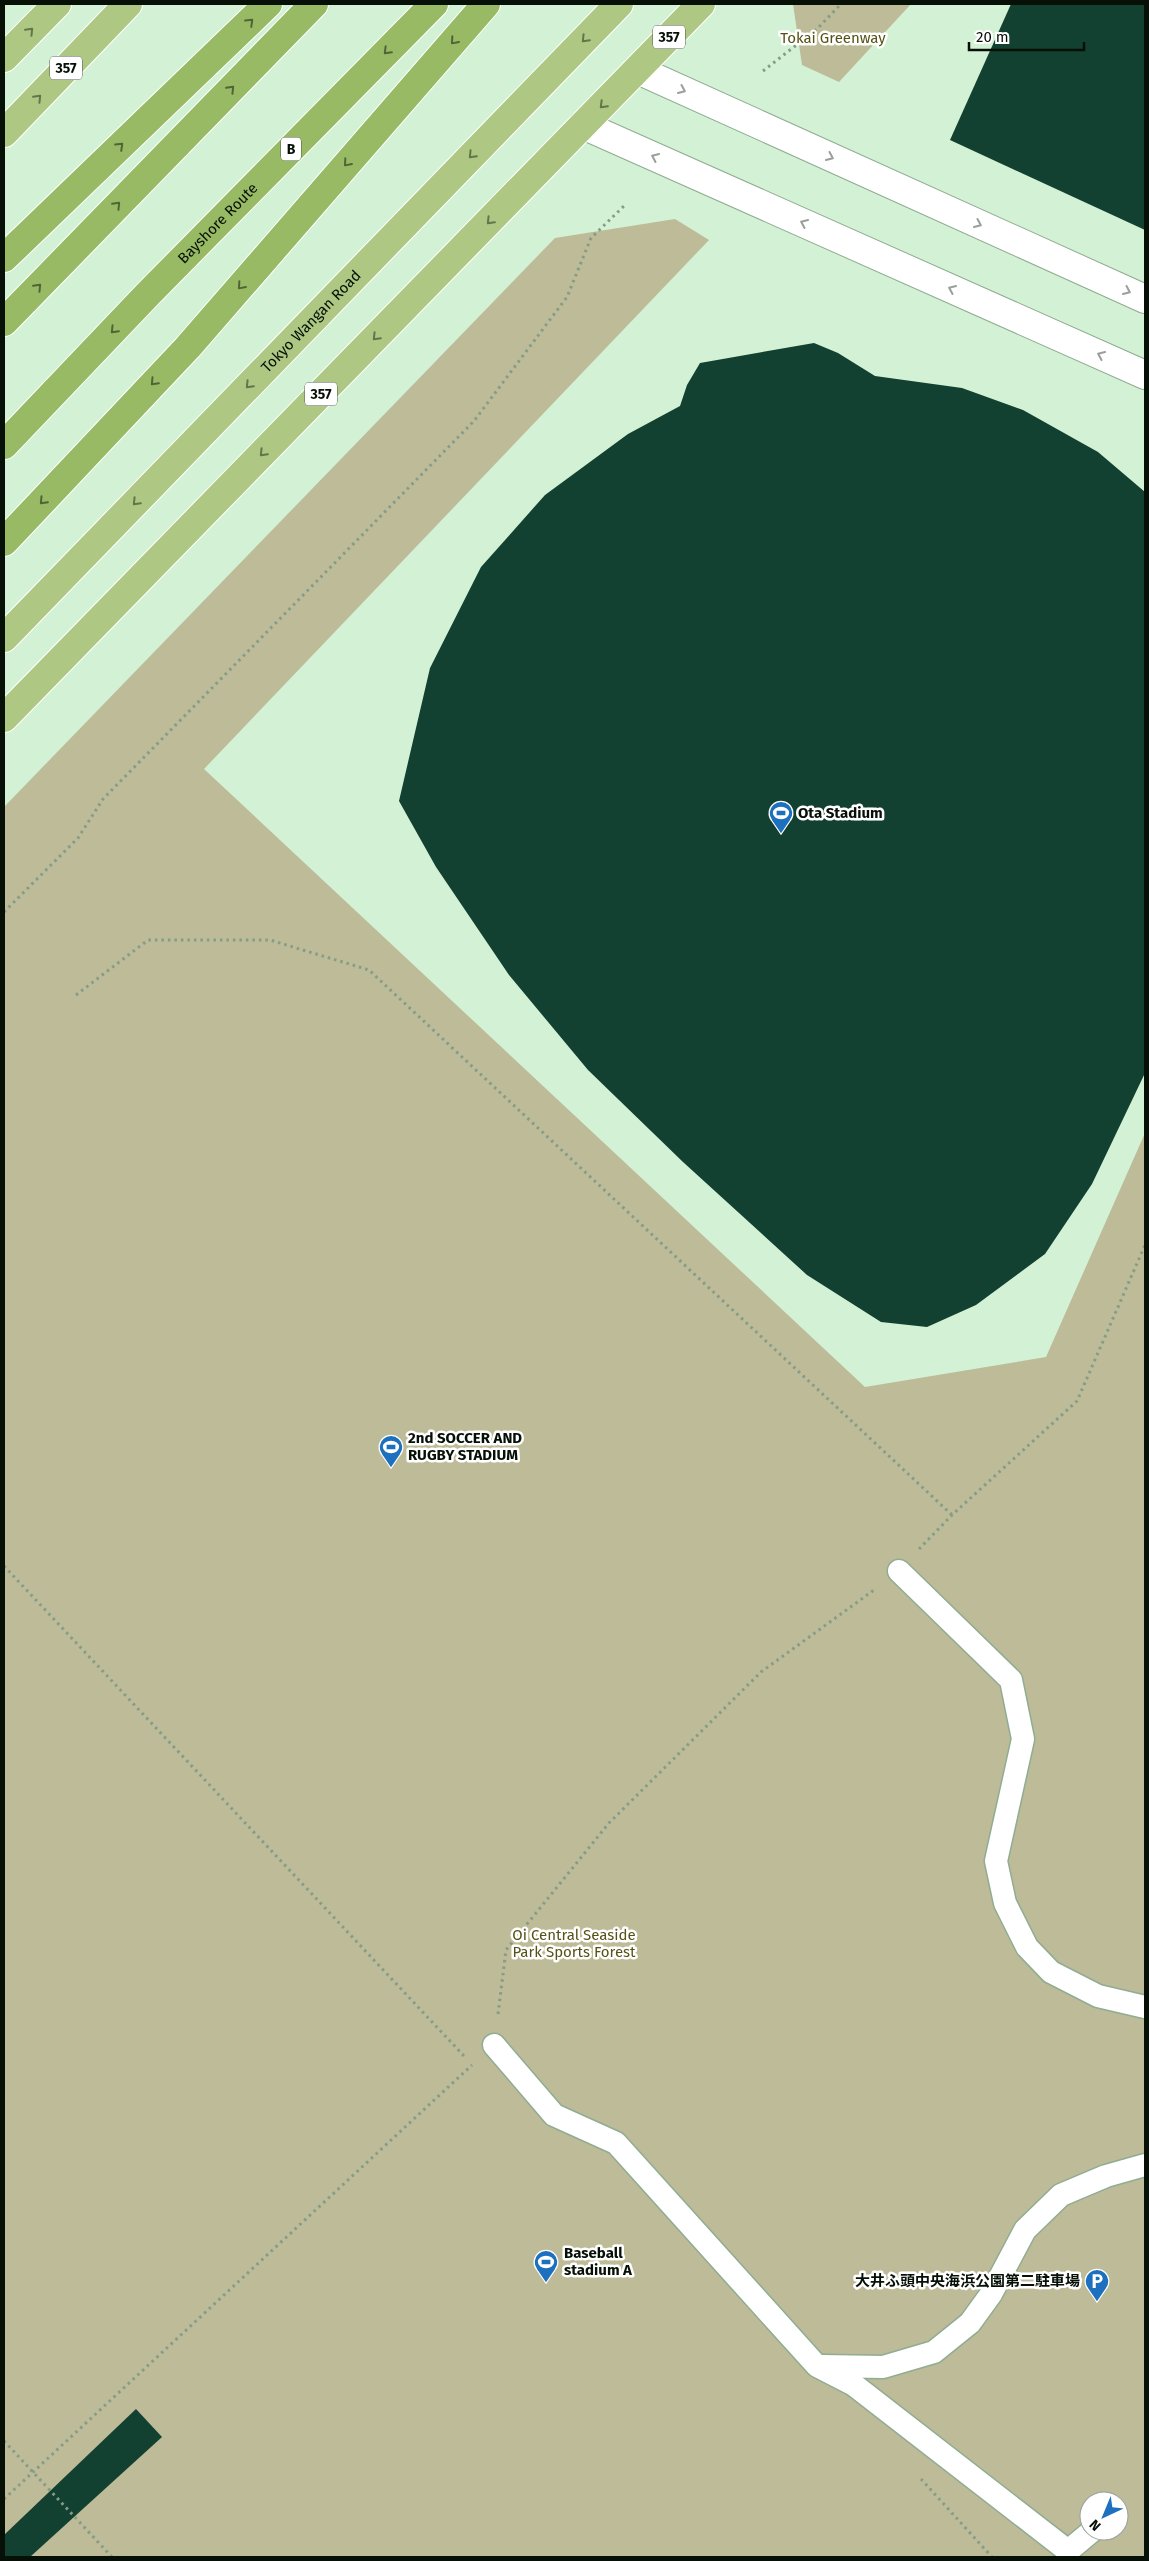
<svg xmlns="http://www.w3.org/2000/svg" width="1149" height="2561" viewBox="0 0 1149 2561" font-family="'Fira Sans','Noto Sans JP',sans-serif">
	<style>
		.green { fill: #bdbb98; fill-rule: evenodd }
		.building { fill: #124031 }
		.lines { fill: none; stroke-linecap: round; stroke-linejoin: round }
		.service-casing { stroke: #90ac92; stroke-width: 25 }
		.tertiary-casing { stroke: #90ac92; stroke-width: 30 }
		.trunk-casing { stroke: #fff; stroke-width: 30 }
		.motorway-casing { stroke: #fff; stroke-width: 30 }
		.path { stroke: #859c87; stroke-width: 3; stroke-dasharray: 2.5 4; stroke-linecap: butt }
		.service { stroke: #fff; stroke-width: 22 }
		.tertiary { stroke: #fff; stroke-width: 28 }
		.trunk { stroke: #aec883; stroke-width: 28 }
		.motorway { stroke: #99ba64; stroke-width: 28 }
		.oneway { stroke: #506536 }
		.oneway2 { stroke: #62754b }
		.oneway3 { stroke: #9b9f9c }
		.labels { text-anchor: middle; stroke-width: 5; stroke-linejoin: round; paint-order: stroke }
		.shield { fill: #fff; stroke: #515851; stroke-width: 1 }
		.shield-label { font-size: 14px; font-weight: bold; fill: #061007 }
		.park-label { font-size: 15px; fill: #565215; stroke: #fff }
		.street-label { font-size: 15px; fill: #061007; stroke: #fff }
		.poi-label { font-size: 15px; font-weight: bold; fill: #061007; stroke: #fff; text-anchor: start }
	</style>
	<rect width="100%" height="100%" fill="#d3f1d5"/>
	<!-- green -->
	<g class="green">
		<path d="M793 4H911L839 82 802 65Z"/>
		<path d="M675 219 709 240 204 769 865 1387 1046 1357 1145 1133V2557H4V807L555 238ZM1089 2501H1119V2531H1089Z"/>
	</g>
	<!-- building -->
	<g class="building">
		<path d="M1011 4H1145V230L950 140Z"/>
		<path d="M814 343 838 353 875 376 962 388 1023 410 1098 452 1145 492V1073L1092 1184 1045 1254 976 1305 927 1327 881 1322 807 1275 683 1162 588 1070 509 975 436 867 399 801 430 668 481 567 545 495 628 434 680 406 687 385 700 363Z"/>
		<path d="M136 2409 162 2437 30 2557H4V2535Z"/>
	</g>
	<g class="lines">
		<!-- service casing -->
		<g class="service-casing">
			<g id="service">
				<path d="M899 1571 1011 1680 1023 1739 996 1861 1005 1903 1027 1947 1051 1972 1098 1996 1145 2007"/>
				<path d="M494 2045 554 2115 616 2143 817 2366 854 2385 1068 2551 1092 2531"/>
				<path d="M822 2366 883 2367 934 2352 970 2323 991 2294 1025 2230 1061 2195 1106 2176 1145 2165"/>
			</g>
		</g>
		<!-- tertiary casing -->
		<g class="tertiary-casing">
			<g id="tertiary">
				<path d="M638 70 1145 299"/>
				<path d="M583 125 1145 375"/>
			</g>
		</g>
		<!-- trunk casing -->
		<g class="trunk-casing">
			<g id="trunk">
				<path d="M4 58 57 4"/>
				<path d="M4 133 128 4"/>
				<path id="s1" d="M4 638 619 4"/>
				<path d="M4 718 701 4"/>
			</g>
		</g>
		<!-- motorway casing -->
		<g class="motorway-casing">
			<g id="motorway">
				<path d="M4 258 268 4"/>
				<path d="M4 322 314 4"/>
				<path id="s2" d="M4 445 147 295 434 4"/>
				<path d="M4 542 188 347 486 4"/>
			</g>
		</g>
		<!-- path -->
		<g class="path">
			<path d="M763 71 817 29 841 4"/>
			<path d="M4 912 78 838 103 799 474 421 567 297 591 238 624 206"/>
			<path d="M76 995 148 940H270L369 970 952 1515"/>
			<path d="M919 1549 952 1515 1077 1401 1145 1245"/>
			<path d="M4 1566 464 2056"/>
			<path d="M498 2014 506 1950 609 1823 761 1672 874 1590"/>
			<path d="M4 2441 112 2557"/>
			<path d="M921 2479 992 2557"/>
			<path d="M4 2499 472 2065"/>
		</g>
		<!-- service -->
		<use href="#service" class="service"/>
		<!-- tertiary -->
		<use href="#tertiary" class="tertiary"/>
		<!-- trunk -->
		<use href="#trunk" class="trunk"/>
		<!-- motorway -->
		<use href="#motorway" class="motorway"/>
	</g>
	<!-- one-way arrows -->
	<defs><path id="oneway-chevron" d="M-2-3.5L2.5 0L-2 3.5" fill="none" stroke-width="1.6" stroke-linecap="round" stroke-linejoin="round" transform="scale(1.25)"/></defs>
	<g class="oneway">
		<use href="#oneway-chevron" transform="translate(250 22) rotate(-44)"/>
		<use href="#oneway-chevron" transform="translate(454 41) rotate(131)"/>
		<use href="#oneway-chevron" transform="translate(387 51) rotate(135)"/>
		<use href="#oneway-chevron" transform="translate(231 89) rotate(-46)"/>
		<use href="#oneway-chevron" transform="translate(120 146) rotate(-44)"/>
		<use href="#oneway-chevron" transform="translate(347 163) rotate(131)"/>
		<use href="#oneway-chevron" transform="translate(117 205) rotate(-46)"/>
		<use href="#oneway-chevron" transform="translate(241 286) rotate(131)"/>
		<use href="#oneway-chevron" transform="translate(38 287) rotate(-46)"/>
		<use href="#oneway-chevron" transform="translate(114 330) rotate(134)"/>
		<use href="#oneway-chevron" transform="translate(154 382) rotate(133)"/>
		<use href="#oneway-chevron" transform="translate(43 501) rotate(133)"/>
	</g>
	<g class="oneway2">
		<use href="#oneway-chevron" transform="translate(30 31) rotate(-46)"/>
		<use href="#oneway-chevron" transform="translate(585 39) rotate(134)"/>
		<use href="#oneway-chevron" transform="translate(38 98) rotate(-46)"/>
		<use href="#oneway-chevron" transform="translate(603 105) rotate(135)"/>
		<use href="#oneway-chevron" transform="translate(472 155) rotate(134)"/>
		<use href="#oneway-chevron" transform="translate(490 221) rotate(134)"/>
		<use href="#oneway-chevron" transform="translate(376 337) rotate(134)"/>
		<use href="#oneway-chevron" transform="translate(249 385) rotate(134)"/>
		<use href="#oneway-chevron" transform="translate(263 453) rotate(134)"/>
		<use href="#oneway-chevron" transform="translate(136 502) rotate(134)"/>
	</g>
	<g class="oneway3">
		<use href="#oneway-chevron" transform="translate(682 90) rotate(24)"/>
		<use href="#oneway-chevron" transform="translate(655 157) rotate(-156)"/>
		<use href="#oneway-chevron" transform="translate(830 157) rotate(24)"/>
		<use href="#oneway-chevron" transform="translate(804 223) rotate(-156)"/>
		<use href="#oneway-chevron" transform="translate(978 224) rotate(24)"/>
		<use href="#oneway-chevron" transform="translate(952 289) rotate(-156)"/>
		<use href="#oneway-chevron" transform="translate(1127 291) rotate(24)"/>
		<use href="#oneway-chevron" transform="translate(1101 355) rotate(-156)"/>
	</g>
	<!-- icons -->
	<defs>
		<g id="stadium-pin" transform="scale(1.25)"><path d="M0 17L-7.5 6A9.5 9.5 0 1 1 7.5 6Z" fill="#1d70be" stroke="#fff"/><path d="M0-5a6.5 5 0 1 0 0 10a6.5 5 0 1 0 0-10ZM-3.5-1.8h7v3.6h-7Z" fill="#fff"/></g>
		<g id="parking-pin" transform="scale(1.25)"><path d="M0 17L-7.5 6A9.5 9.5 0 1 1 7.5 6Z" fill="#1d70be" stroke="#fff"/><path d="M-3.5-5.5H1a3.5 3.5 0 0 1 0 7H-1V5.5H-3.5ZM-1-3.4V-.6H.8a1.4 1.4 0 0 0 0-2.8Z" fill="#fff"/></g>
	</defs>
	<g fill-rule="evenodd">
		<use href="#stadium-pin" x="781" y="813"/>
		<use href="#stadium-pin" x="391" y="1447"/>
		<use href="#stadium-pin" x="546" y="2262"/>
		<use href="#parking-pin" x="1097" y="2281"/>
	</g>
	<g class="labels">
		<!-- shield labels -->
		<g class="shield">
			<rect x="653" y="25.5" width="32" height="23" rx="4"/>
			<rect x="50" y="56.5" width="32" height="23" rx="4"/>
			<rect x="281" y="137.5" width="20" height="23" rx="4"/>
			<rect x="305" y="382.5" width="32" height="23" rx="4"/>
		</g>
		<g class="shield-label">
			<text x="669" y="42">357</text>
			<text x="66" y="73">357</text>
			<text x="291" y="154">B</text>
			<text x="321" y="399">357</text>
		</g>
		<!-- park labels -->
		<g class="park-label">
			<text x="833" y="43">Tokai Greenway</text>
			<text x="574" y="1940">Oi Central Seaside<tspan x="574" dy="17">Park Sports Forest</tspan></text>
		</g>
		<!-- street labels -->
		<g class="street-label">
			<text dy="5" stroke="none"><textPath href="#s2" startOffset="308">Bayshore Route</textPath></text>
			<text dy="5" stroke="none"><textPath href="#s1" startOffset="441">Tokyo Wangan Road</textPath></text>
		</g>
		<!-- poi labels -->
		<g class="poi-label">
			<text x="798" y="818">Ota Stadium</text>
			<text x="408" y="1443">2nd SOCCER AND<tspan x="408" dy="17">RUGBY STADIUM</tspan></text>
			<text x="564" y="2258">Baseball<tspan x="564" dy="17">stadium A</tspan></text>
			<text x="1080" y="2286" text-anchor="end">大井ふ頭中央海浜公園第二駐車場</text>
		</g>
	</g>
	<!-- border -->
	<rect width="1149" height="2561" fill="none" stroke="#061007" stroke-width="10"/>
	<!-- north arrow -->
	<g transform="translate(1104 2516) rotate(224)"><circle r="24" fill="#ffffff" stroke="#9b9f9c"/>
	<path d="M0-4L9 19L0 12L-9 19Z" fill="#1d70be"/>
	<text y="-8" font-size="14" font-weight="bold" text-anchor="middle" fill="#061007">N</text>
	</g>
	<!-- scale -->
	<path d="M969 42v8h115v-8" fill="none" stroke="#061007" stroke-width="2.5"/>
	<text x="976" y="42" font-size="15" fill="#061007" stroke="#ffffff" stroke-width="4" paint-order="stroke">20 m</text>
</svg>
